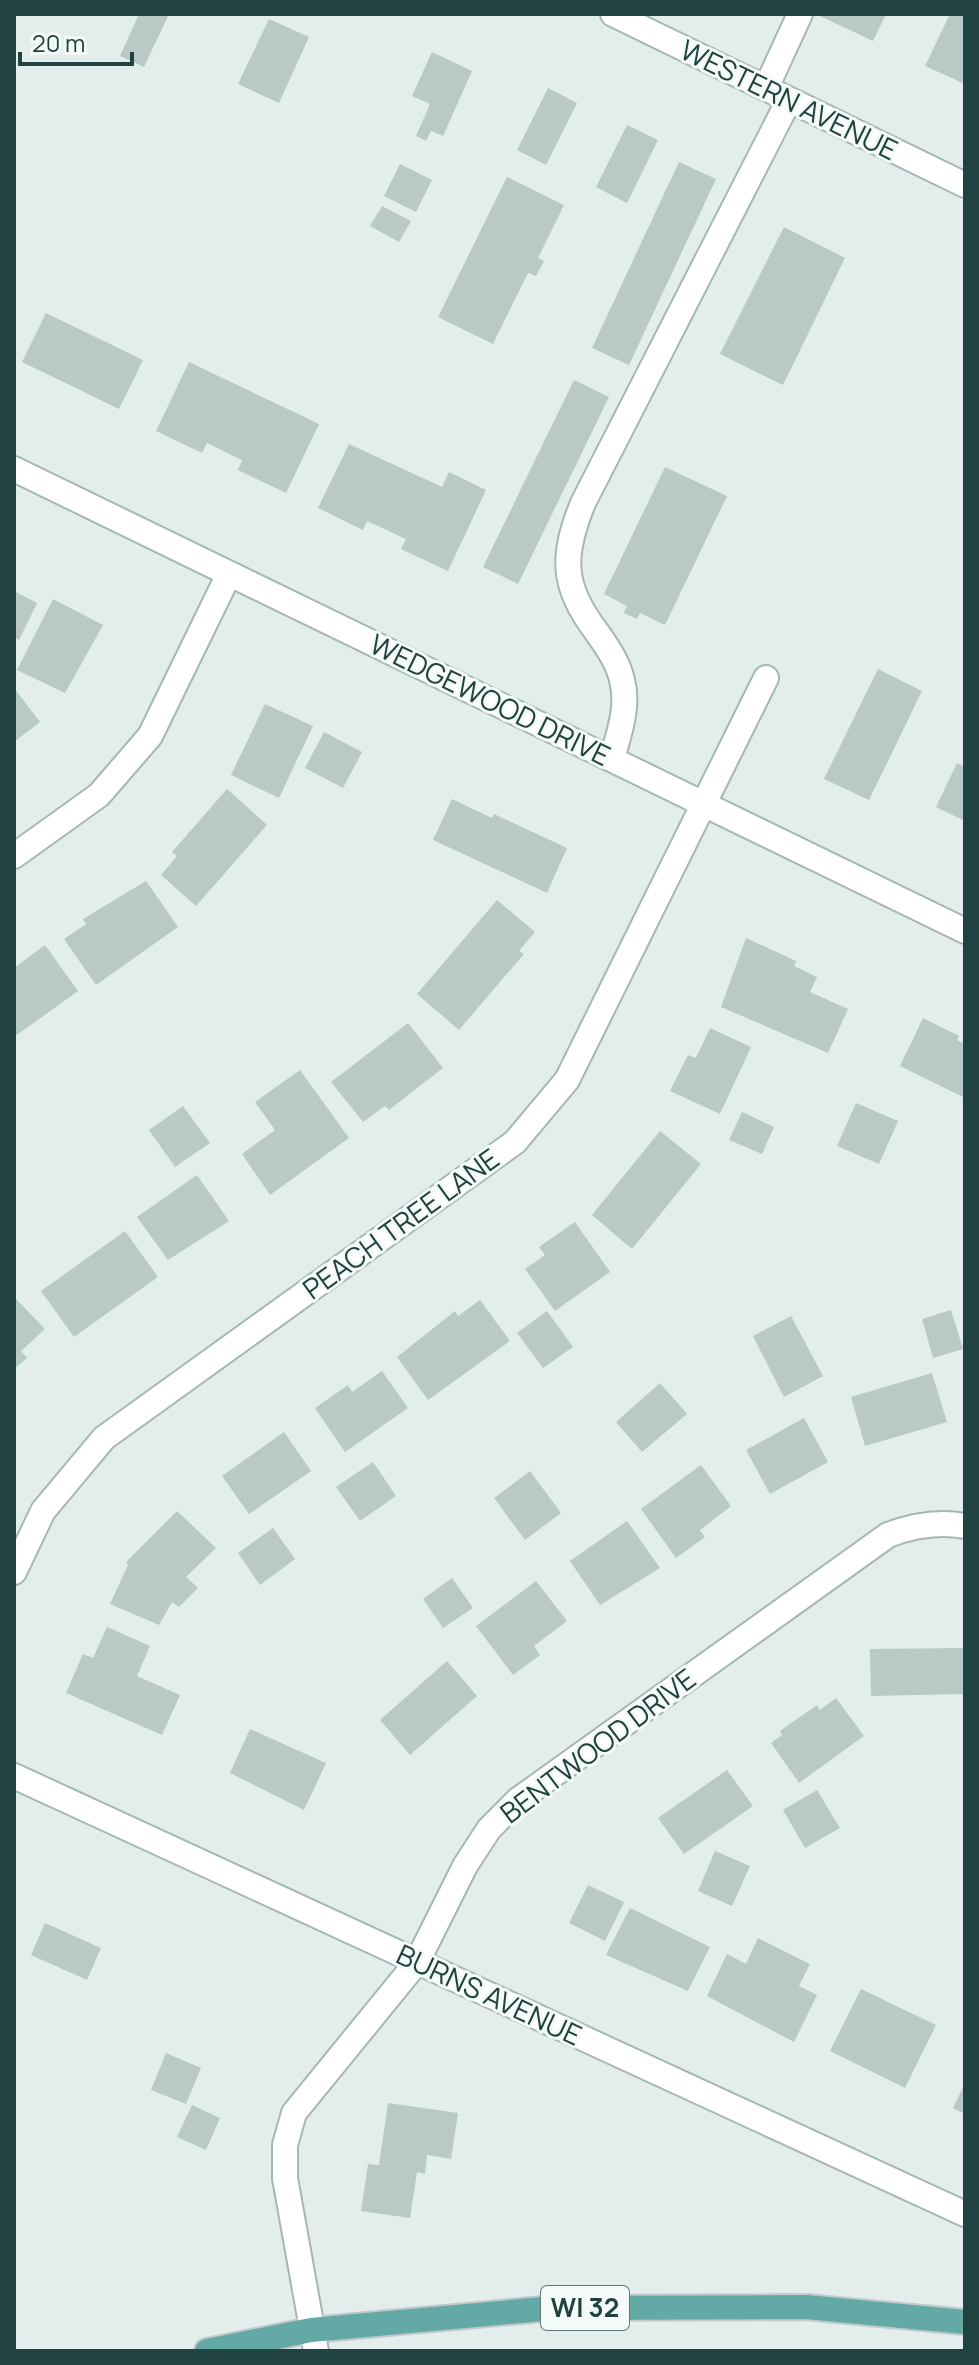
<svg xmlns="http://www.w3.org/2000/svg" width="979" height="2365" viewBox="0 0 979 2365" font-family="Manrope,sans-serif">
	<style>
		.building { fill: #b8c9c6 }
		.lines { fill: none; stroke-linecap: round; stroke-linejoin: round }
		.minor-casing { stroke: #a5b7b5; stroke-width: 28 }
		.major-casing { stroke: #c1caca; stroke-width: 28 }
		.minor { stroke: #fff; stroke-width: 24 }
		.major { stroke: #63a9a6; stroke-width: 24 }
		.labels { text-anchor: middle; stroke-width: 6; stroke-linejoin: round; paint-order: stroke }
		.shield { fill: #f4faf8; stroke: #607977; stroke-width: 2 }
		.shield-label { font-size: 26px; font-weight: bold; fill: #204240 }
		.street-label { font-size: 28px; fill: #204240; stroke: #f4faf8 }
	</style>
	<rect width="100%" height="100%" fill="#e3eeec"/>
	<!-- building -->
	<g class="building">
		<path d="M139 14H169L144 67 120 56Z"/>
		<path d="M816 14H886L873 41Z"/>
		<path d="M950 14H965V84L925 66Z"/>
		<path d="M269 19 309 37 279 103 238 84Z"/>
		<path d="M432 52 472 71 443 136 431 131 426 141 416 136 430 104 412 96Z"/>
		<path d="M548 88 577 103 546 165 517 150Z"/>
		<path d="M627 125 658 140 627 203 596 187Z"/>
		<path d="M679 162 716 179 629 365 592 348Z"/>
		<path d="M400 164 432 180 416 212 384 196Z"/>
		<path d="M507 177 564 205 538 258 544 261 536 276 528 273 493 344 438 317Z"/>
		<path d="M382 206 411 221 399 242 370 226Z"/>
		<path d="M784 227 845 258 783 385 720 354Z"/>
		<path d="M46 313 143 360 119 409 22 362Z"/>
		<path d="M189 362 319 424 286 493 238 470 242 460 207 443 202 453 156 431Z"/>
		<path d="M574 380 609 397 518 584 483 567Z"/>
		<path d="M349 444 442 487 449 472 486 490 448 571 401 549 406 539 367 521 363 530 318 508Z"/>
		<path d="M665 467 727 496 665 625 640 613 637 619 624 613 627 606 604 594Z"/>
		<path d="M14 591 37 603 19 640 14 637Z"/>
		<path d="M53 599 103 625 65 693 17 670Z"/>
		<path d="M878 669 922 691 869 800 824 779Z"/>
		<path d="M14 688 40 722 14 742Z"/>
		<path d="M265 704 313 726 279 798 231 775Z"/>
		<path d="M324 732 362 752 343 788 305 768Z"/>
		<path d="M957 763 965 767V821L936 807Z"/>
		<path d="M227 789 267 825 196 906 161 875 177 856 172 852Z"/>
		<path d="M452 799 492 818 494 814 567 848 547 893 433 840Z"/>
		<path d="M146 881 178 927 96 985 64 939 86 924 83 919Z"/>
		<path d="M497 900 535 932 519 951 524 954 459 1030 417 994Z"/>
		<path d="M746 938 796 961 794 966 817 977 810 992 848 1009 828 1053 721 1007Z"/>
		<path d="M45 945 78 991 14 1037V968Z"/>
		<path d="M923 1018 959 1036 957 1040 965 1044V1098L900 1066Z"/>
		<path d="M408 1023 443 1068 389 1110 385 1106 363 1122 331 1082Z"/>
		<path d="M710 1028 751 1047 720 1114 670 1091 688 1055 696 1058Z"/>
		<path d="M300 1070 349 1138 270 1195 242 1154 275 1130 255 1102Z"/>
		<path d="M856 1103 898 1121 879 1164 837 1146Z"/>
		<path d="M183 1106 210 1143 175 1167 149 1130Z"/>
		<path d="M742 1112 774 1127 762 1154 729 1140Z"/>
		<path d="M660 1131 701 1164 632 1249 592 1215Z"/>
		<path d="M197 1175 229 1221 168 1260 137 1217Z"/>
		<path d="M575 1222 610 1272 555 1311 525 1269 545 1255 539 1247Z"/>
		<path d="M125 1231 158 1277 74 1337 41 1291Z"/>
		<path d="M14 1297 45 1329 21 1351 27 1358 14 1369Z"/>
		<path d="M480 1300 510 1341 428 1400 397 1357 455 1311 458 1316Z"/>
		<path d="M951 1310 963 1349 933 1358 922 1319Z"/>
		<path d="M547 1311 573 1347 543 1368 517 1333Z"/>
		<path d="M791 1316 823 1376 784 1397 753 1336Z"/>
		<path d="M382 1371 408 1408 345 1452 315 1408 348 1385 352 1392Z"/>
		<path d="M932 1373 947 1422 865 1446 851 1397Z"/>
		<path d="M660 1383 687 1414 642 1452 616 1422Z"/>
		<path d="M804 1418 828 1462 770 1494 746 1450Z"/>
		<path d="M284 1432 311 1471 249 1514 222 1476Z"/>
		<path d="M373 1462 396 1496 360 1521 336 1487Z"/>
		<path d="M701 1465 731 1506 700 1530 705 1537 676 1558 641 1509Z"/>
		<path d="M530 1471 561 1513 525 1540 494 1498Z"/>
		<path d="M177 1511 216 1548 186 1577 198 1588 179 1607 172 1602 159 1625 110 1604 128 1565 126 1562Z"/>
		<path d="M627 1521 660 1568 600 1605 570 1561Z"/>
		<path d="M273 1528 295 1559 260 1585 238 1553Z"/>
		<path d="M452 1578 473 1608 443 1628 423 1599Z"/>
		<path d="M536 1581 567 1621 534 1646 540 1655 513 1675 476 1626Z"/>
		<path d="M107 1627 150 1646 137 1676 180 1695 162 1735 66 1693 83 1654 93 1658Z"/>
		<path d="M965 1648V1694L871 1696 870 1649Z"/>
		<path d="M447 1661 477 1696 410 1755 380 1720Z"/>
		<path d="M836 1698 864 1736 799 1783 771 1743 782 1735 780 1731 817 1705 820 1710Z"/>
		<path d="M250 1729 326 1763 304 1810 230 1773Z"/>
		<path d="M727 1770 753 1806 684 1854 658 1818Z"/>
		<path d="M817 1790 840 1828 805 1848 783 1810Z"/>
		<path d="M715 1851 750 1866 732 1906 698 1891Z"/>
		<path d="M588 1885 624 1902 605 1941 569 1923Z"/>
		<path d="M630 1908 710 1947 688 1991 606 1955Z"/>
		<path d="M45 1923 101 1948 87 1980 31 1955Z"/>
		<path d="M758 1938 810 1964 799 1986 817 1995 794 2042 707 1996 727 1954 746 1964Z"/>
		<path d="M861 1989 936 2025 905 2088 830 2051Z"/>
		<path d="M166 2053 201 2068 186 2104 151 2090Z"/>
		<path d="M965 2083V2114L953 2108Z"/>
		<path d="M388 2103 458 2113 451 2159 427 2155 425 2174 417 2172 410 2218 361 2211 368 2164 379 2165Z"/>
		<path d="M192 2105 220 2118 206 2150 177 2137Z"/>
	</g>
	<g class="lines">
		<!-- minor casing -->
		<g class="minor-casing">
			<g id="minor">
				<path d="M613 14 965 185"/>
				<path d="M766 88 800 14"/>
				<path d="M14 469 965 931"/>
				<path d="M612 759C619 733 629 707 622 680 618 662 606 645 596 631 561 585 562 555 583 503L789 100"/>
				<path d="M14 856 99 795 150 736 229 574"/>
				<path d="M14 1572 43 1511 104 1438 515 1142 567 1080 766 678"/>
				<path d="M14 1776 965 2214"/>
				<path d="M316 2351 285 2178V2145L294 2113 417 1962 465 1866 489 1829 518 1800 888 1535C914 1525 938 1521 965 1526"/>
			</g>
		</g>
		<!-- major casing -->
		<g class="major-casing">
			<path id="major" d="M207 2351 311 2330 554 2308 806 2307 965 2322"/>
		</g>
		<!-- minor -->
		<use href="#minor" class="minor"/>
		<!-- major -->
		<use href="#major" class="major"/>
	</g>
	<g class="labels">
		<!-- shield labels -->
		<rect class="shield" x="541" y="2286" width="88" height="44" rx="6"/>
		<g class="shield-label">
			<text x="585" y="2317">WI 32</text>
		</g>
		<!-- street labels -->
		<g class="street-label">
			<text transform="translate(789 100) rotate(26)" y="10">WESTERN AVENUE</text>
			<text transform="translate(490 700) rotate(26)" y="10">WEDGEWOOD DRIVE</text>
			<text transform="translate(401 1224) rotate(-36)" y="10">PEACH TREE LANE</text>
			<text transform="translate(598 1746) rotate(-37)" y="10">BENTWOOD DRIVE</text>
			<text transform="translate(489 1995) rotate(25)" y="10">BURNS AVENUE</text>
		</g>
	</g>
	<!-- border -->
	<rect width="979" height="2365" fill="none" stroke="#204240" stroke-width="32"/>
	<!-- scale -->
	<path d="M20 52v12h112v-12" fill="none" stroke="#204240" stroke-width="4"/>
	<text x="32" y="52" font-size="24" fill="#204240" stroke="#f4faf8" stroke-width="6" paint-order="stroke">20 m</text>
</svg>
